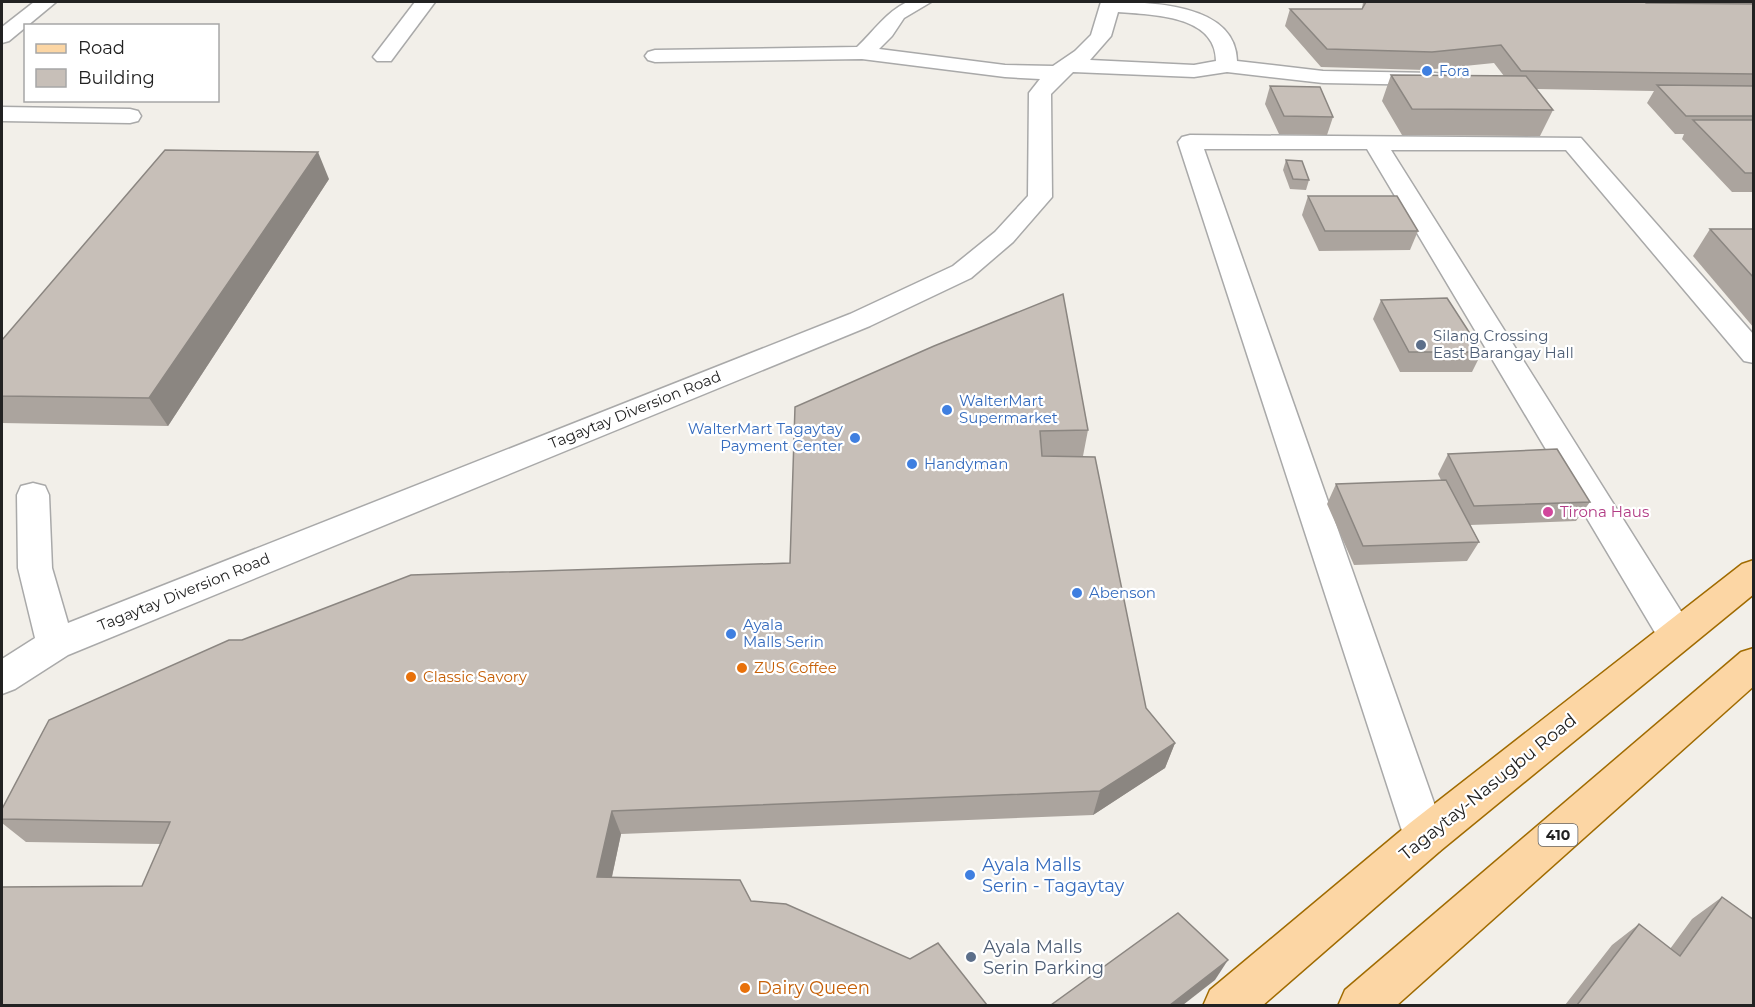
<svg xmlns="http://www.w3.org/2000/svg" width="1755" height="1007" viewBox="0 0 1755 1007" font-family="Montserrat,sans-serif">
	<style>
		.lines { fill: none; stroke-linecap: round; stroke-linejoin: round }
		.minor-casing { stroke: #a9a9a9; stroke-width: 3 }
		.major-casing { stroke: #a06b00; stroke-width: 3 }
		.minor { fill: #fff; fill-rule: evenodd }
		.major { fill: #fcd6a4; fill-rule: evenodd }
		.wall { fill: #aba49e }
		.shaded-wall { fill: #8b8681 }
		.building { fill: #c7bfb8; stroke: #8b8681; stroke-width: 1.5 }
		.shop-dot { fill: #3f7fe0; stroke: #fff; stroke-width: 2 }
		.service-dot { fill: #5c6f8a; stroke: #fff; stroke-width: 2 }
		.hotel-dot { fill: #d1479c; stroke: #fff; stroke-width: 2 }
		.food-dot { fill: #e8710a; stroke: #fff; stroke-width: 2 }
		.labels { text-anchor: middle; stroke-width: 4.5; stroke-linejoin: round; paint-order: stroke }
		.far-shop-label { font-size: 14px; fill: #366cbe; stroke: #fff; text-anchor: start }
		.shield { fill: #fff; stroke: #646464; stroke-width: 1.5 }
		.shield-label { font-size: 14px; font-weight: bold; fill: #222 }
		.service-label { font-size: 15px; fill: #4e5e75; stroke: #fff; text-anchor: start }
		.shop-label { font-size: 15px; fill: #366cbe; stroke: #fff; text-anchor: start }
		.street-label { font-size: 15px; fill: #222; stroke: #fff }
		.hotel-label { font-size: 15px; fill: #b23c85; stroke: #fff; text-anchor: start }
		.food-label { font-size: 15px; fill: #c56008; stroke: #fff; text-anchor: start }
		.near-street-label { font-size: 18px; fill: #222; stroke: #fff }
		.near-shop-label { font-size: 18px; fill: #366cbe; stroke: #fff; text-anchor: start }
		.near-service-label { font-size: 18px; fill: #4e5e75; stroke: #fff; text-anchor: start }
		.near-food-label { font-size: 18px; fill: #c56008; stroke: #fff; text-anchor: start }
	</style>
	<rect width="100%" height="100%" fill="#f2efe9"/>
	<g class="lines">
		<!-- minor casing -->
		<g class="minor-casing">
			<g id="minor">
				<path d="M34 2H56L9 41 2 43V27Z"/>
				<path d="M415 2H435L391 61H377L373 57Z"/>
				<path d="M907 2H931L904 18 892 36 879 49 1005 65 1053 66 1075 51 1091 35 1101 2C1144 2 1236 1 1237 61L1323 71 1435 73 1443 74 1446 79 1443 84 1435 85 1323 83 1227 72 1194 77 1073 72 1051 94 1052 197 1013 242 971 278 870 326 68 655 15 689 2 694V659L35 638 18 568 17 495 21 486 33 483 45 486 49 495 52 568 68 623 850 314 953 266 995 232 1028 196 1029 93 1040 79 1005 77 862 59 655 62 648 60 645 56 648 52 655 50 857 47C874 31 886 12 907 2ZM1118 12C1153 15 1216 15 1216 61L1194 65 1090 60 1111 36Z"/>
				<path d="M2 107 130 109 138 111 141 116 138 121 130 123 2 121Z"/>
				<path d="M1190 135 1581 138 1754 335V363L1744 361 1566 150H1391L1689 624 1694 635 1689 646 1676 650 1663 646 1367 149H1204L1446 837 1440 851 1425 857 1410 851 1404 837 1178 142 1182 137Z"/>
			</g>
		</g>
		<!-- major casing -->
		<g class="major-casing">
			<g id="major">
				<path d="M1754 560V594L1440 851 1262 1006H1203L1210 990 1410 823 1742 564Z"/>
				<path d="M1754 648V686L1396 1006H1338L1345 990 1741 652Z"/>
			</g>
		</g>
		<!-- minor -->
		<use href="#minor" class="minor"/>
		<!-- major -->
		<use href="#major" class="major"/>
	</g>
	<!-- wall -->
	<g class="wall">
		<path d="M1363 2H1754V192H1732L1682 139 1684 134H1675L1647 103 1654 91 1536 89 1553 110 1540 136 1402 135 1382 101 1391 75 1504 76 1494 63 1425 70 1321 67 1285 26 1290 9H1362Z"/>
		<path d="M1270 86 1333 117 1327 135 1279 134 1265 104Z"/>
		<path d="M1286 160 1309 180 1306 190 1290 189 1283 170Z"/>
		<path d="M329 179 168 426 2 423V340Z"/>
		<path d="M1308 196 1418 231 1410 250 1319 251 1302 215Z"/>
		<path d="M1710 229H1754V328L1693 256Z"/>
		<path d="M1381 300 1482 352 1472 372H1400L1373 319Z"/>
		<path d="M934 346 1088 430 1083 456 1146 708 1175 743 1165 768 1093 815 621 834 612 877 751 901 987 1005 142 886 161 844 26 842 2 823V809L242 640 790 563Z"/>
		<path d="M1448 454 1590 502 1576 521 1470 525 1479 542 1467 561 1354 565 1327 504 1336 484 1441 480 1438 474Z"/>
		<path d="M1722 897 1754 1005H1565L1612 945 1639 924 1670 949 1692 919Z"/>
	</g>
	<!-- shaded-wall -->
	<g class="shaded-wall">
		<path d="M318 152 329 179 168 426 149 398Z"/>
		<path d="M1175 743 1165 768 1093 815 1100 791Z"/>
		<path d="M612 811 621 834 607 899 597 877Z"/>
		<path d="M1228 960 1215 980 1183 1005H1170Z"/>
	</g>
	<!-- building -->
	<g class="building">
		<path d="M1366 2H1645L1646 3 1754 4V74L1521 71 1501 45 1432 52 1327 49 1290 9H1362Z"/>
		<path d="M1391 75 1526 76 1553 110 1412 109Z"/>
		<path d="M1657 85 1754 86V116H1686Z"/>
		<path d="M1270 86 1320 87 1333 117 1284 116Z"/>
		<path d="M1693 120H1754V173H1745Z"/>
		<path d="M165 150 318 152 149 398 2 396V340Z"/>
		<path d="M1286 160 1302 161 1309 180 1293 179Z"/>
		<path d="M1308 196H1397L1418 231H1325Z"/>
		<path d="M1710 229H1754V278Z"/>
		<path d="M1063 294 1088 430 1040 431 1042 456 1095 457 1146 708 1175 743 1100 791 612 811 597 877 740 880 751 901 786 904 910 959 938 943 987 1005H2V887L142 886 170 822 2 819V809L49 720 229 640H242L411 575 790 563 795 407 934 346Z"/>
		<path d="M1447 298 1482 352H1409L1381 300Z"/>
		<path d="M1557 449 1590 502 1474 506 1448 454Z"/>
		<path d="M1446 480 1479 542 1363 546 1336 484Z"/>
		<path d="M1722 897 1754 920V1005H1577L1639 924 1680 956Z"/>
		<path d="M1178 913 1228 960 1170 1005H1051Z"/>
	</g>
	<!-- markers -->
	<g class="shop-dot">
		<circle cx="1427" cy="71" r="6"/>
		<circle cx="947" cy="410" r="6"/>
		<circle cx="855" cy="438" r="6"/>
		<circle cx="912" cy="464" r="6"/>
		<circle cx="1077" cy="593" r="6"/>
		<circle cx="731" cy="634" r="6"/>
		<circle cx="970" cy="875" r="6"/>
	</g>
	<g class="service-dot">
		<circle cx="1421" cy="345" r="6"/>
		<circle cx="971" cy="957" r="6"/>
	</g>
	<circle class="hotel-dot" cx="1548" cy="512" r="6"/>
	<g class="food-dot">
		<circle cx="742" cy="668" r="6"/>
		<circle cx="411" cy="677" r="6"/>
		<circle cx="745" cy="988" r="6"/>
	</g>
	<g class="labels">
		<!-- far-shop labels -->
		<g class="far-shop-label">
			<text x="1439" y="76">Fora</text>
		</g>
		<!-- shield labels -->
		<rect class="shield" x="1538.5" y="824" width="39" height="22" rx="4.5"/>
		<g class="shield-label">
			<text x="1558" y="840">410</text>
		</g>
		<!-- service labels -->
		<g class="service-label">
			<text x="1433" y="341">Silang Crossing<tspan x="1433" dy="17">East Barangay Hall</tspan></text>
		</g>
		<!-- shop labels -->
		<g class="shop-label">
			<text x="959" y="406">WalterMart<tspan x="959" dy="17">Supermarket</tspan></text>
			<text x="843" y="434" text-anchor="end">WalterMart Tagaytay<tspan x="843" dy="17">Payment Center</tspan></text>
			<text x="924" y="469">Handyman</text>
			<text x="1089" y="598">Abenson</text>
			<text x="743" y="630">Ayala<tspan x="743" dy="17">Malls Serin</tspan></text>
		</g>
		<!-- street labels -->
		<g class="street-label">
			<text transform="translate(635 410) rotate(-22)" y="5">Tagaytay Diversion Road</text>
			<text transform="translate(184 592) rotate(-22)" y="5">Tagaytay Diversion Road</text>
		</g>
		<!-- hotel labels -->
		<g class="hotel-label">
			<text x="1560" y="517">Tirona Haus</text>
		</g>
		<!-- food labels -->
		<g class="food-label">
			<text x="754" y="673">ZUS Coffee</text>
			<text x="423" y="682">Classic Savory</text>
		</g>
		<!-- near-street labels -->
		<g class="near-street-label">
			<text transform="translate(1488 787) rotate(-39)" y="6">Tagaytay-Nasugbu Road</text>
		</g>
		<!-- near-shop labels -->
		<g class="near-shop-label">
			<text x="982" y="871">Ayala Malls<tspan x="982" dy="21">Serin - Tagaytay</tspan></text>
		</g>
		<!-- near-service labels -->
		<g class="near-service-label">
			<text x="983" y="953">Ayala Malls<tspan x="983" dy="21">Serin Parking</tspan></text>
		</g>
		<!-- near-food labels -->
		<g class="near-food-label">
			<text x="757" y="994">Dairy Queen</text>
		</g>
	</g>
	<!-- border -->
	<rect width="1755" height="1007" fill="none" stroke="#222222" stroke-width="6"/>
	<!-- legend -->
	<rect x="24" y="24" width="195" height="78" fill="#ffffff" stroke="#a7a7a7" stroke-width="1.5"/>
	<rect x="36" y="44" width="30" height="9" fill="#fcd6a4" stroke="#a7a7a7" stroke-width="1.5"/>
	<text x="78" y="54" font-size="18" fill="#222222">Road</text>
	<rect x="36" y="69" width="30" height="18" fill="#c7bfb8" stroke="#a7a7a7" stroke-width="1.5"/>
	<text x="78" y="84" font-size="18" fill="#222222">Building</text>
</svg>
